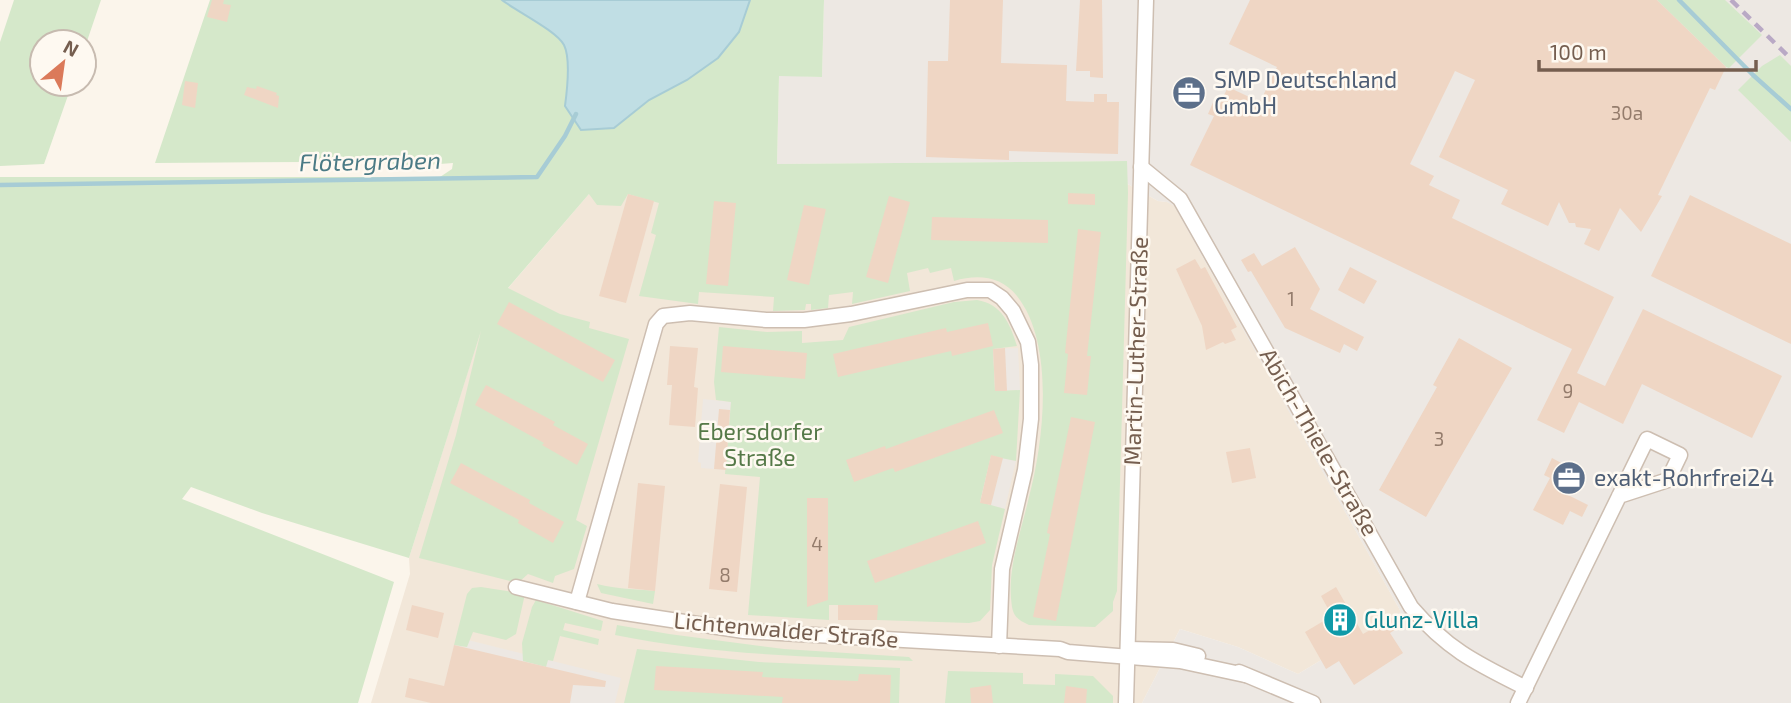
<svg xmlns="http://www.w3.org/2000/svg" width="1791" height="703" viewBox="0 0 1791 703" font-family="'Exo 2',sans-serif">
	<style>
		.residential { fill: #f2e7d9 }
		.industrial { fill: #ede8e3 }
		.green { fill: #d5e8ca }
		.water { fill: #c0dee4; stroke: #a7ccd5; stroke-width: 2 }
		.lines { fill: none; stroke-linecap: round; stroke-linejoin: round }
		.stream { stroke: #a7ccd5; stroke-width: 4.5 }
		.building { fill: #efd6c4 }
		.street-casing { stroke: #cdbeb1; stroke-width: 17 }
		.street { stroke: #fff; stroke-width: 14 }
		.rail { stroke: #b9a9c5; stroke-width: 4.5; stroke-dasharray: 10 7; stroke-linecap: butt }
		.labels { text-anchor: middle; stroke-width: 5; stroke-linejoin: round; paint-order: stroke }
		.number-label { font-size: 19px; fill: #947c6c }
		.service-label { font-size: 23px; fill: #4e5e75; stroke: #fef9f1; text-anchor: start }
		.street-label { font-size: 23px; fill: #755e4f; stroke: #fef9f1 }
		.park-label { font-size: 23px; fill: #557948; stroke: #fef9f1 }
		.culture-label { font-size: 23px; fill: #0d838f; stroke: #fef9f1; text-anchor: start }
		.water-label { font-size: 24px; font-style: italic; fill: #4a7a85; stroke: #fef9f1 }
	</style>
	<rect width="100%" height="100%" fill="#fbf5eb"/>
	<!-- residential -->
	<path class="residential" d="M1126 183 1158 201 1167 202 1174 205 1401 612 1298 674 1238 647 1180 629 1142 703H371L410 574 409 558 486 314 589 194Z"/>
	<!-- industrial -->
	<g class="industrial">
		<path d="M824 0H1791V703H1142L1180 629 1238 647 1298 674 1401 612 1174 206 1167 202 1158 201 1126 183V161L777 164 779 75 822 77Z"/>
		<path d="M1018 348 1020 390 995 391 993 349Z"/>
		<path d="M703 399 731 402 726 470 701 468V463L698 462Z"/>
		<path d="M991 455 1016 461 1005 509 980 503Z"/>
		<path d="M468 640 621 678 615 703H440L454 645 466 647Z"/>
	</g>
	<!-- green -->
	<g class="green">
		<path d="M14 0H101L84 50V42H42V84H72L44 164 0 166V42Z"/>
		<path d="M210 0H824L822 77 779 76 777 164 1127 161 1128 193 1117 591 1113 602V611L1095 627 1029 625C1020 621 1014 618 1012 607 1006 571 1021 532 1029 497 1044 441 1055 344 1017 296 1001 276 978 274 954 281L951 268 930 273 928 268 907 273 910 291 852 304 853 292 829 295 828 308 811 310V304H806L805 310 773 311 774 297 699 292 698 304 639 296 656 235 651 233 659 203 628 194 621 206 597 205 589 194 508 288 560 314 590 322 589 328 629 339 576 520 587 526 574 569 555 576 553 583 528 574 518 583 419 558 456 435 481 331 409 558 262 513 191 487 182 499 394 582 358 703H0V177H440L452 169 453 163 414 166 355 160 305 162 155 163Z"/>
		<path d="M1657 0H1725L1762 35 1729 68 1726 67Z"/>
		<path d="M1780 55 1791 66V142L1738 90 1762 66Z"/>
		<path d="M977 300C1002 304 1010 324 1017 346L993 349 995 391 1020 390 1016 461 991 456 980 502 1005 509 992 565 990 610 980 621 969 623 877 620V605H829V620L748 615 760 477 725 474 731 402 716 400 714 382 719 327 767 332 802 331V343L843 340 849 327 954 302Z"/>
		<path d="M597 584C618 589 634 589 655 591L653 604 601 593Z"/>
		<path d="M481 587 525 594 516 634 506 640 473 632 467 647 454 645 467 594 472 588Z"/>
		<path d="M536 600 603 621 601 631 565 623 563 630 599 639 598 645 560 636 553 661 548 660 546 667 523 661 522 643 532 607Z"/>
		<path d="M617 625 669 634 784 649 909 657 913 661C813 657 713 655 615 635Z"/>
		<path d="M637 649 759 662 900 668 899 703H624Z"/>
		<path d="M948 671 1023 673V684L1055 685V674L1093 676 1113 696V703H945Z"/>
	</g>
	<!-- water -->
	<path class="water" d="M502 0H750L739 32 718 58 687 80 649 100 614 128 581 130 565 106C567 91 571 59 564 45 557 31 516 11 502 0Z"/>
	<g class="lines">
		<!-- stream -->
		<g class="stream">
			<path d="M1679 0 1753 75 1791 109"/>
			<path d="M0 185 537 177 565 136 576 114"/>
		</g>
	</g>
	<!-- building -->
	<g class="building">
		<path d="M212 0H224L223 4 231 5 227 22 207 17Z"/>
		<path d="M950 0H1003L1001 63 1067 65 1066 101 1094 102V94H1107V102H1119L1118 154 1009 151V160L926 157 928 61H948Z"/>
		<path d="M1080 0H1102L1103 78 1090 77V71H1076Z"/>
		<path d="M1250 0H1657L1726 67 1715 90 1710 88 1658 195 1662 196 1641 232 1620 208 1599 251 1584 244 1591 229 1576 227 1575 223H1569L1559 202 1548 226 1501 204 1508 190 1439 157 1475 80 1455 71 1410 164 1434 176 1429 185 1460 200 1452 218 1614 297 1577 373 1605 386 1643 309 1782 376 1752 438 1642 384 1623 424 1579 402 1564 433 1537 420 1572 349 1190 165 1214 116 1208 114 1214 100 1220 103 1228 87 1260 102 1277 67 1229 44Z"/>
		<path d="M185 81 198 83 195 108 182 105Z"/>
		<path d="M257 86 277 93 276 95 279 96 278 108 244 95 247 87 256 89Z"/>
		<path d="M1068 193 1095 194V205L1068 204Z"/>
		<path d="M628 194 654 201 626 303 599 296Z"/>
		<path d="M1690 195 1791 244V344L1651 276Z"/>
		<path d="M889 196 910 202 888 283 866 277Z"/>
		<path d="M714 201 736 203 728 286 706 284Z"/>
		<path d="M804 205 826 209 809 285 787 280Z"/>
		<path d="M932 217 1048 220V243L931 240Z"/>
		<path d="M1078 229 1101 232 1087 356H1091L1087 395 1064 393 1068 354 1065 353Z"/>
		<path d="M1295 247 1320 289 1310 309 1364 337 1357 351 1344 344 1340 353 1285 328 1251 271 1248 272 1241 260 1254 253 1262 266Z"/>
		<path d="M1195 259 1201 269 1205 267 1237 327 1231 330 1236 340 1225 344 1223 342 1206 350 1202 326 1176 269Z"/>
		<path d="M1350 267 1377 281 1364 304 1338 290Z"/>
		<path d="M509 302 615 360 603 382 497 324Z"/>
		<path d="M988 323 993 346 952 356 951 351 838 377 833 354 946 328 947 332Z"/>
		<path d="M1459 338 1512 368 1426 517 1379 490 1437 387 1433 385Z"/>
		<path d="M670 346 698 348 694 387 698 388 695 427 669 425 672 385H667Z"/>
		<path d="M723 346 807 353 805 379 721 372Z"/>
		<path d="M1005 348 1007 391H995L993 349Z"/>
		<path d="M486 385 555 422 553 425 588 444 577 465 542 445 544 443 475 405Z"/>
		<path d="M719 409 730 410 726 470 714 469Z"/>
		<path d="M994 410 1003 433 895 472 893 468 854 482 846 460 885 446 886 449Z"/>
		<path d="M1071 417 1095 422 1056 621 1033 617 1050 534 1047 533Z"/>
		<path d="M1250 448 1256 478 1232 483 1226 452Z"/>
		<path d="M991 455 1003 458 991 505 980 503Z"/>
		<path d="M1552 458 1580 473 1568 495 1588 505 1582 517 1570 511 1563 525 1533 510 1550 478 1544 475Z"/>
		<path d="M461 463 530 500 529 503 564 522 553 543 518 523 519 520 450 483Z"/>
		<path d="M638 483 665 486 655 591 628 588Z"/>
		<path d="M720 484 747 487 737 592 709 589Z"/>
		<path d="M807 498H828V600L807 607Z"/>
		<path d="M978 521 986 543 875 583 867 561Z"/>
		<path d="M1336 587 1363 634 1398 614 1404 624 1390 633 1403 653 1354 685 1339 661 1326 669 1305 632 1332 616 1321 596Z"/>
		<path d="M412 605 444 613 438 638 406 630Z"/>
		<path d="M838 605H878L877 620H838Z"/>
		<path d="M454 645 606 681 605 687 573 685 570 703H431L405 697 409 678 444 686Z"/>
		<path d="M656 666 763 672 762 677 802 679 858 681 859 674 891 675 890 703H782L783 697 654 690Z"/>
		<path d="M991 685 993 703H971L970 688Z"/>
		<path d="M1066 686 1087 689 1086 703H1064Z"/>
	</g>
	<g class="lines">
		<!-- street casing -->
		<g class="street-casing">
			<g id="street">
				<path d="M1141 167 1180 199 1411 607C1448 650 1476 663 1526 688"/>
				<path d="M516 587 612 611 744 631 1060 649 1068 652 1180 661 1245 675"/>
				<path d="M577 602 656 324 663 316 690 313 766 320H804L851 314 967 290H990L1002 298 1013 311 1028 342 1031 365V419L1025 470 1002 569 999 646"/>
				<path d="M1128 649 1173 650 1198 656"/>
				<path d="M1239 672 1313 703"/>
				<path d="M1126 703 1146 0"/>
				<path d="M1518 703 1647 439 1680 455 1668 480 1619 496"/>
			</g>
		</g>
		<!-- street -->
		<use href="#street" class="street"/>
		<!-- rail -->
		<path class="rail" d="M1731 0 1791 59"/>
	</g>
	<!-- icons -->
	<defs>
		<g id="office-disc" transform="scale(1.75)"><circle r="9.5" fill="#5c6f8a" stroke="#fef9f1"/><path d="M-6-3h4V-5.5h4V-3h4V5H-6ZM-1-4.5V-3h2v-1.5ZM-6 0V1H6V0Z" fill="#fff"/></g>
		<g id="building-disc" transform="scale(1.75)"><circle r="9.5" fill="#0f9aa8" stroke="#fef9f1"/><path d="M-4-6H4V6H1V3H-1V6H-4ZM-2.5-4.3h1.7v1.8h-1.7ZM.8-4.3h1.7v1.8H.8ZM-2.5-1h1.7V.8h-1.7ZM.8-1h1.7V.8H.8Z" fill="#fff"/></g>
	</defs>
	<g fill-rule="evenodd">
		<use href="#office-disc" x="1189" y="93"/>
		<use href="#office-disc" x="1569" y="478"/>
		<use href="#building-disc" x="1340" y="620"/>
	</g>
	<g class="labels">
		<!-- number labels -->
		<g class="number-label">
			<text x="1627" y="120">30a</text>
			<text x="1291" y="306">1</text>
			<text x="1568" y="398">9</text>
			<text x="1439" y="446">3</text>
			<text x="817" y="551">4</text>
			<text x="725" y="582">8</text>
		</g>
		<!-- service labels -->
		<g class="service-label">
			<text x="1214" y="88">SMP Deutschland<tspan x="1214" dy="26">GmbH</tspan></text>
			<text x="1594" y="486">exakt-Rohrfrei24</text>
		</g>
		<!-- street labels -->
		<g class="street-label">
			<text transform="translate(1136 351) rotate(-88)" y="8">Martin-Luther-Straße</text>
			<text transform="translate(1319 442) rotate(60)" y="8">Abich-Thiele-Straße</text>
			<text transform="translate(786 630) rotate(5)" y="8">Lichtenwalder Straße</text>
		</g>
		<!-- park labels -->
		<g class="park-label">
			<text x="760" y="440">Ebersdorfer<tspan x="760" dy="26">Straße</tspan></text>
		</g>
		<!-- culture labels -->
		<g class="culture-label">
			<text x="1364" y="628">Glunz-Villa</text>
		</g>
		<!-- water labels -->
		<g class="water-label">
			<text transform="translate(370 162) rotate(-1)" y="8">Flötergraben</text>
		</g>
	</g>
	<!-- north arrow -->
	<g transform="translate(63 63) rotate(29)"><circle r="33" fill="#fef9f1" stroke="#c7bbb0" stroke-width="2"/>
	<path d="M0-5L12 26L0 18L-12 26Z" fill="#db7a5a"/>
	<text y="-10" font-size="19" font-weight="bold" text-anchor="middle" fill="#755e4f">N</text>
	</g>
	<!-- scale -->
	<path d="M1539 60v10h217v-10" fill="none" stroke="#755e4f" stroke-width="3.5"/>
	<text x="1550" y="60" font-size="21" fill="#755e4f" stroke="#fef9f1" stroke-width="5" paint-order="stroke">100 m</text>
</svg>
